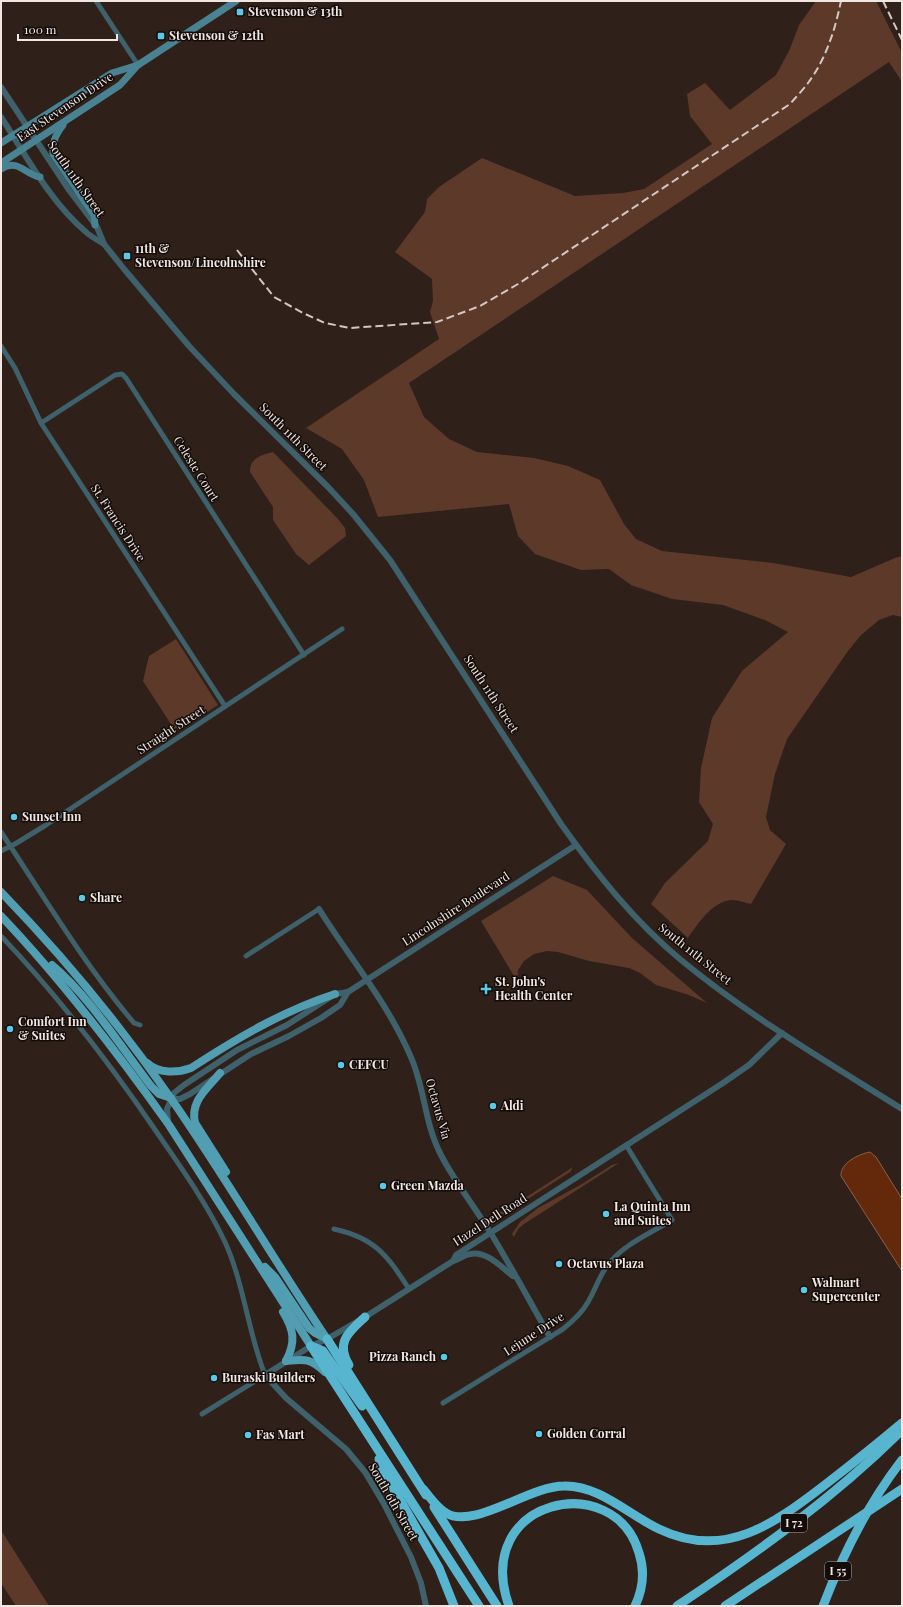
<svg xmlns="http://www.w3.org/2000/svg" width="903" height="1607" viewBox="0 0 903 1607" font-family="'Playfair Display',serif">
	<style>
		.green { fill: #5d392a }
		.water { fill: #64280a; stroke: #8e614b }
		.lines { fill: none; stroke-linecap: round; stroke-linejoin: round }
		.minor { stroke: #3e616b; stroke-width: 5 }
		.tertiary { stroke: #3e616b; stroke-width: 6 }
		.secondary { stroke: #498393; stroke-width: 7 }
		.primary { stroke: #519db2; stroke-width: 8 }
		.motorway { stroke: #57b5cf; stroke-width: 9 }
		.rail { stroke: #d3c7c3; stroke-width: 2; stroke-dasharray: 8 4; stroke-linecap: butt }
		.poi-dot { fill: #5ac8e6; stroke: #130c09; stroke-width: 1.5 }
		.labels { text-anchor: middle; stroke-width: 3; stroke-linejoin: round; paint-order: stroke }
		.shield { fill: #130c09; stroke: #aea5a1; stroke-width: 1 }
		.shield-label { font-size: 11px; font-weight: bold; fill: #f1e6e2 }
		.poi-label { font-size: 12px; font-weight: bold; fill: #f1e6e2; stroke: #130c09; text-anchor: start }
		.street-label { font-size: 12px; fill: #f1e6e2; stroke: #130c09 }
	</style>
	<rect width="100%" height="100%" fill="#2f201a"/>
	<!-- green -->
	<g class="green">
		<path d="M816 1H876L902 53V82L889 62 409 383 424 417 449 439 477 452 534 458 568 466 600 480 624 524 636 539 662 551 773 563 851 577 895 558 902 556V617L893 615 879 620 861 635 848 651 787 739 775 774 766 817 770 830 786 844 751 904C746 903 738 900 732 900 713 901 698 923 688 938L651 904 665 883 708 841 713 824 699 802 701 768 712 718 742 671 788 632 765 620 723 605 672 599 631 585 609 569 581 570 535 554 518 536 509 504 378 517 364 480 342 449 306 428 439 339 430 312 433 301 432 279 395 252 425 212 427 199 439 187 482 158 575 196 623 193 644 189 712 144 690 116 687 94 705 83 730 110 776 75 789 51 799 25Z"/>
		<path d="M273 452 338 519 345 528 346 536 309 565 296 554 273 520V507L250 472C250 458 261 455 273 452Z"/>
		<path d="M176 639 218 705 176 732 143 681 149 656Z"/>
		<path d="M553 876 587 890 632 938 707 1003 689 995 656 985 640 973 629 968 589 961 558 952 547 951 534 954 524 961 518 970 517 981 481 921Z"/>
		<path d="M619 1163 524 1224 518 1229 514 1237 512 1234 520 1222 538 1208 582 1184 612 1165Z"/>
		<path d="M573 1167 570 1172 509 1211 504 1214H498L497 1212H501L508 1209Z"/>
		<path d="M1 1530 49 1606H16L1 1583Z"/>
	</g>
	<!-- water -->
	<path class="water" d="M870 1152 876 1157 902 1199V1271L841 1176C840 1163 859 1154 870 1152Z"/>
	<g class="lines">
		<!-- minor -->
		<g class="minor">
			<path d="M96 1 138 65"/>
			<path d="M1 346 15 368 41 423 225 706"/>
			<path d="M41 423 115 375 122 374 126 378 304 655"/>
			<path d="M1 832C44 897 84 964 134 1023L140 1025"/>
			<path d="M1 851 15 844 46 825 342 629"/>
			<path d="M1 936C59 997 111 1065 158 1134 182 1169 207 1204 225 1242 244 1284 248 1332 265 1375L202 1414"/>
			<path d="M246 956 319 909"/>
			<path d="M334 1229C375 1238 387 1255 409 1289"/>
			<path d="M443 1403 563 1329C573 1321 582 1313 588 1302 595 1290 599 1277 607 1266 622 1245 651 1233 672 1220L626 1145"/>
		</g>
		<!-- tertiary -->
		<g class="tertiary">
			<path d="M1 87 69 190 97 227 104 244 124 269 189 346 234 394 329 488 353 514 390 560 561 824C596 873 634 921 681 960 749 1016 827 1062 902 1109"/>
			<path d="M1 117C26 155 50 202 86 232 91 237 98 240 104 244"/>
			<path d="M319 909C349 957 387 1002 410 1055 425 1087 424 1123 441 1155 455 1182 474 1206 490 1232 511 1266 530 1302 550 1337"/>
			<path d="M171 1099H180L190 1094 251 1054 289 1036 321 1018 340 1005 348 992"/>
			<path d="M168 1122 167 1109 174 1093 184 1085 237 1050 287 1025 335 994 348 992 576 845"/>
			<path d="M453 1261C459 1260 463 1255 470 1254 486 1250 501 1267 513 1276"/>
			<path d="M426 1606 421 1583 411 1557 384 1504 365 1472 346 1449 286 1398 265 1375 311 1346 327 1339 365 1317 453 1261 456 1255 723 1083 749 1065 782 1033"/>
		</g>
		<!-- secondary -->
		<g class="secondary">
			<path d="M63 125C56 134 52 142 53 154L94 215 95 225"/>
			<path d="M1 143 112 73 138 65"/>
			<path d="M1 163 120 85 138 65 236 1"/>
			<path d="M1 169C19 158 25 175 40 177"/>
		</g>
		<!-- primary -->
		<g class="primary">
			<path d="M1 892C63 956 121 1026 172 1100 226 1178 274 1260 327 1339"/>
			<path d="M1 916C63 981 117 1052 169 1125L311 1346"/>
			<path d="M52 965C89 996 121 1047 151 1086L159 1094 171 1098"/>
			<path d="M147 1063C159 1074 177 1073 191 1068 237 1038 283 1011 335 994"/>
			<path d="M220 1073C207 1089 190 1101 195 1123L226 1172"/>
			<path d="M265 1267 275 1277 309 1328 315 1333 325 1338"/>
			<path d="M283 1312C294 1330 296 1342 286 1361"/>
			<path d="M286 1361C305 1359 310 1358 325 1372"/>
		</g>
		<!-- motorway -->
		<g class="motorway">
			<path d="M327 1339 426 1495"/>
			<path d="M311 1346 479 1606"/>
			<path d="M311 1346 323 1351 362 1406"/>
			<path d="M349 1365C335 1342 349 1332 365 1317"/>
			<path d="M379 1459 383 1470 439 1568 454 1606"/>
			<path d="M423 1489C430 1497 437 1508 446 1513 474 1530 529 1486 564 1486 599 1485 629 1515 659 1529 725 1561 775 1523 826 1484 852 1464 877 1444 902 1423"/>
			<path d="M434 1507 497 1606"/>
			<path d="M509 1606C471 1498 615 1468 639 1553 645 1571 643 1589 635 1606"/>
			<path d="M677 1606C755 1554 832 1499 898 1434"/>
			<path d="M725 1606 902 1489"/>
			<path d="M823 1606C843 1554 868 1504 902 1460"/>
		</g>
		<!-- rail -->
		<g class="rail">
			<path d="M883 1 902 40"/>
			<path d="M237 250 274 297 303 313 325 323 350 328 437 322 480 306 518 284 790 104C796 97 803 90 808 83 826 59 835 30 841 1"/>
		</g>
	</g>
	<!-- markers -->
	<g class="poi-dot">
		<rect x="236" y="8" width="8" height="8" rx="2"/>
		<rect x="157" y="32" width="8" height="8" rx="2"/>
		<rect x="123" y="252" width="8" height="8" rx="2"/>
		<circle cx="14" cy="817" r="4"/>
		<circle cx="82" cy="898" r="4"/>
		<path d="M484 983h4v4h4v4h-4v4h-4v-4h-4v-4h4z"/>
		<circle cx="10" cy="1029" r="4"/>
		<circle cx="341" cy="1065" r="4"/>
		<circle cx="493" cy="1106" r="4"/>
		<circle cx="383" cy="1186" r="4"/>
		<circle cx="606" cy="1214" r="4"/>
		<circle cx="559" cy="1264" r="4"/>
		<circle cx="804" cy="1290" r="4"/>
		<circle cx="444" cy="1357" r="4"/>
		<circle cx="214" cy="1378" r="4"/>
		<circle cx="539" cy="1434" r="4"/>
		<circle cx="248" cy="1435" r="4"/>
	</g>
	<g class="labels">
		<!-- shield labels -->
		<g class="shield">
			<rect x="781" y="1514" width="26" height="18" rx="3"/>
			<rect x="825" y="1562" width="26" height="18" rx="3"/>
		</g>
		<g class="shield-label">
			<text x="794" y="1527">I 72</text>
			<text x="838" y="1575">I 55</text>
		</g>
		<!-- poi labels -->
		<g class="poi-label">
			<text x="248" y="16">Stevenson &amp; 13th</text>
			<text x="169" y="40">Stevenson &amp; 12th</text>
			<text x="135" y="253">11th &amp;<tspan x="135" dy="14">Stevenson/Lincolnshire</tspan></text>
			<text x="22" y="821">Sunset Inn</text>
			<text x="90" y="902">Share</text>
			<text x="495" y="986">St. John's<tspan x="495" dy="14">Health Center</tspan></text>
			<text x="18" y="1026">Comfort Inn<tspan x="18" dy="14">&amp; Suites</tspan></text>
			<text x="349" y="1069">CEFCU</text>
			<text x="501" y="1110">Aldi</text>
			<text x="391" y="1190">Green Mazda</text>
			<text x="614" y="1211">La Quinta Inn<tspan x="614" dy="14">and Suites</tspan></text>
			<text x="567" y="1268">Octavus Plaza</text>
			<text x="812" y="1287">Walmart<tspan x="812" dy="14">Supercenter</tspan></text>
			<text x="436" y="1361" text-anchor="end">Pizza Ranch</text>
			<text x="222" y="1382">Buraski Builders</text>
			<text x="547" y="1438">Golden Corral</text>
			<text x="256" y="1439">Fas Mart</text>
		</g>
		<!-- street labels -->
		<g class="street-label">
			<text transform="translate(65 107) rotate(-34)" y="4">East Stevenson Drive</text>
			<text transform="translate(76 179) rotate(55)" y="4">South 11th Street</text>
			<text transform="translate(293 437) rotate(45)" y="4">South 11th Street</text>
			<text transform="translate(196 469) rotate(58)" y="4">Celeste Court</text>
			<text transform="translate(118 523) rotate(57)" y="4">St. Francis Drive</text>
			<text transform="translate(491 694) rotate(57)" y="4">South 11th Street</text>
			<text transform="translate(171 730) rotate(-33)" y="4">Straight Street</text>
			<text transform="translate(456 909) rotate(-33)" y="4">Lincolnshire Boulevard</text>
			<text transform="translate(695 954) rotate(39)" y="4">South 11th Street</text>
			<text transform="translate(438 1109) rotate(74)" y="4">Octavus Via</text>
			<text transform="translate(490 1220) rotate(-33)" y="4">Hazel Dell Road</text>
			<text transform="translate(534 1334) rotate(-33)" y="4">Lejune Drive</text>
			<text transform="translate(393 1502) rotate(60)" y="4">South 6th Street</text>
		</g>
	</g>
	<!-- border -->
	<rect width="903" height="1607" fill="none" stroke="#f1e6e2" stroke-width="4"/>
	<!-- scale -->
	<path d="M18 34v6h99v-6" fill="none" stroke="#f1e6e2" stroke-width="2"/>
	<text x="24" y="34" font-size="12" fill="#f1e6e2" stroke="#130c09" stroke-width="3" paint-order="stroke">100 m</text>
</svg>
